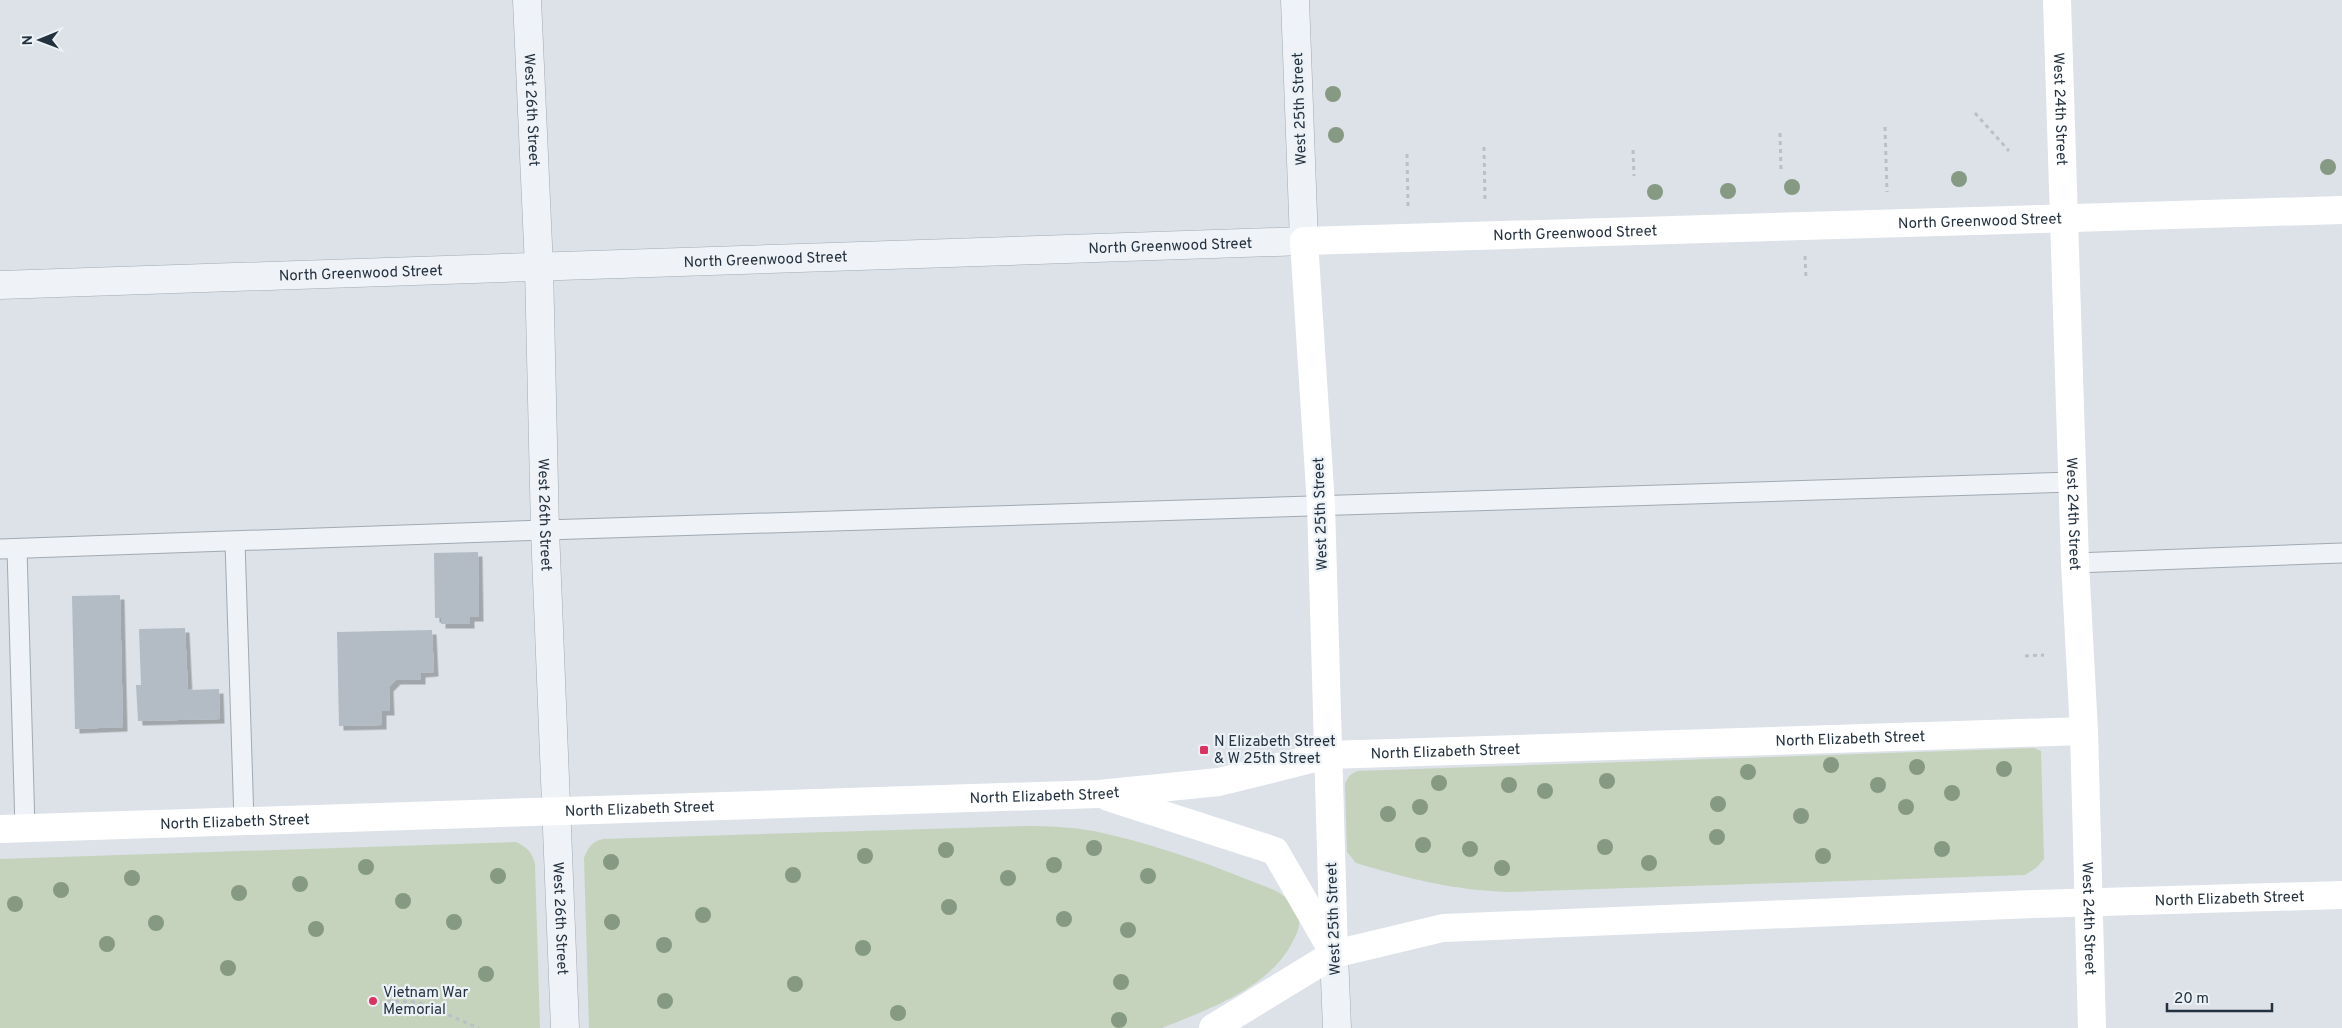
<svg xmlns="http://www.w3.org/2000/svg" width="2342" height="1028" viewBox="0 0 2342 1028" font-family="Overpass,sans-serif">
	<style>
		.green { fill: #c5d3bc }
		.building { fill: #b3bcc5; filter: url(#shadow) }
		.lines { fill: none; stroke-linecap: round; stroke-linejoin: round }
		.lane-casing { stroke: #a1aab2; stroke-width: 21 }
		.street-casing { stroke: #a1aab2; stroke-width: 29 }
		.path { stroke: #bac0c7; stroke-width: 3; stroke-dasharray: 4 4; stroke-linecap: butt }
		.lane { stroke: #eff2f6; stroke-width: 19 }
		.street { stroke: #eff2f6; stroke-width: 28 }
		.secondary { stroke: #fff; stroke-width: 28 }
		.tree { fill: #859983 }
		.poi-dot { fill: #dc3262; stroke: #ebf1f5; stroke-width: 2 }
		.labels { text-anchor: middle; stroke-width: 4.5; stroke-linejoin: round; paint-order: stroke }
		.street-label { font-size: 15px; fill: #243240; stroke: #ebf1f5 }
		.poi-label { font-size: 15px; fill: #243240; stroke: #ebf1f5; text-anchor: start }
	</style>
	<defs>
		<filter id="shadow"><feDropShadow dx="4.5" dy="4.5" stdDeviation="0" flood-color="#0004"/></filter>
	</defs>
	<rect width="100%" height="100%" fill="#dce2e8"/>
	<!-- green -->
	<g class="green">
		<path d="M2034 748 2041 751 2044 859 2036 868 2025 875 1509 892C1452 890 1410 879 1356 863L1347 852 1345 783 1350 775 1357 771Z"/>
		<path d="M1026 826C1048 826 1071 827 1094 831 1145 842 1197 859 1246 879 1257 884 1270 887 1281 894 1287 898 1296 906 1298 914 1301 922 1298 932 1294 939 1271 988 1209 1009 1162 1028H589L584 858C588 848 591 842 603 839Z"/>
		<path d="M516 842C526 847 532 851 535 864L540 1028H0V859Z"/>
	</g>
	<!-- building -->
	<g class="building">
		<path d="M478 552 479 617H470V624H441V618H435L434 553Z"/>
		<path d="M120 595 123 727 75 729 72 596Z"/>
		<path d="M185 628 188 690 219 689 220 719 138 721 136 685H141L139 629Z"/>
		<path d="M432 630 434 672 421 673V680H396L389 687 390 711H382V725L339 726 337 632Z"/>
	</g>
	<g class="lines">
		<!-- lane casing -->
		<g class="lane-casing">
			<g id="lane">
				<path d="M235 542 244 821"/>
				<path d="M0 549 545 530 2072 482"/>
				<path d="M17 549 25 828"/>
				<path d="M2075 563 2342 553"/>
			</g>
		</g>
		<!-- street casing -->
		<g class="street-casing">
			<g id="street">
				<path id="s1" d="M527 0 539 267 545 530 565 1028"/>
				<path id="s2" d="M0 285 1304 241 1295 0"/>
				<path d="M1334 954 1337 1028"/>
			</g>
		</g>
		<!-- path -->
		<g class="path">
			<path d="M1975 113 2009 151"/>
			<path d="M1885 127 1887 192"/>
			<path d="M1780 133 1781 171"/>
			<path d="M1484 147 1485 202"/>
			<path d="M1633 150 1634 176"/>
			<path d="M1407 154 1408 206"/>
			<path d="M1805 256 1806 279"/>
			<path d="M2025 656 2044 655"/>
			<path d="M387 1001 418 1002 479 1028"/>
		</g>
		<!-- lane -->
		<use href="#lane" class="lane"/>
		<!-- street -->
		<use href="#street" class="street"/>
		<!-- secondary -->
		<g class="secondary">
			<path id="s3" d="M2057 0 2075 563 2084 731 2092 1028"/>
			<path d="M1108 797 1275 851 1332 950"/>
			<path id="s4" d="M0 829 1099 794 1219 782 1327 755 2084 731"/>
			<path id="s5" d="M1334 954 1321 505 1304 241 2342 210"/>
			<path id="s6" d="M1213 1028 1334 954 1443 928 2034 904 2342 895"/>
		</g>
	</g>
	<!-- trees -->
	<g class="tree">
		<circle cx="1333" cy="94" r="8"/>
		<circle cx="1336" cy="135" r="8"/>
		<circle cx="2328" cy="167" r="8"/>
		<circle cx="1959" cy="179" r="8"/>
		<circle cx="1792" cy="187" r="8"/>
		<circle cx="1728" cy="191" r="8"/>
		<circle cx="1655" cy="192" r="8"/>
		<circle cx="1831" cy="765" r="8"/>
		<circle cx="1917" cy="767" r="8"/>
		<circle cx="2004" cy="769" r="8"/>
		<circle cx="1748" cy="772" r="8"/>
		<circle cx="1607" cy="781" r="8"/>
		<circle cx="1439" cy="783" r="8"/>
		<circle cx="1509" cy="785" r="8"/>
		<circle cx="1878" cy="785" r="8"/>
		<circle cx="1545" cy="791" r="8"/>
		<circle cx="1952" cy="793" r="8"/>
		<circle cx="1718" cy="804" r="8"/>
		<circle cx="1420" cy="807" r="8"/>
		<circle cx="1906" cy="807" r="8"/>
		<circle cx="1388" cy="814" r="8"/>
		<circle cx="1801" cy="816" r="8"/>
		<circle cx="1717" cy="837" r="8"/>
		<circle cx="1423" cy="845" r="8"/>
		<circle cx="1605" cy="847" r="8"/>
		<circle cx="1094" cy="848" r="8"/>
		<circle cx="1470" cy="849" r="8"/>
		<circle cx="1942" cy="849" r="8"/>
		<circle cx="946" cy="850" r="8"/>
		<circle cx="865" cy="856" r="8"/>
		<circle cx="1823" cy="856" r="8"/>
		<circle cx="611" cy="862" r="8"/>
		<circle cx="1649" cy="863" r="8"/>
		<circle cx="1054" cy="865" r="8"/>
		<circle cx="366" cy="867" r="8"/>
		<circle cx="1502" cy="868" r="8"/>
		<circle cx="793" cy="875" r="8"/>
		<circle cx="498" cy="876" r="8"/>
		<circle cx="1148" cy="876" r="8"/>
		<circle cx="132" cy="878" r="8"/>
		<circle cx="1008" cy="878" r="8"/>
		<circle cx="300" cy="884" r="8"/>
		<circle cx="61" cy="890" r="8"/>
		<circle cx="239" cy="893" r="8"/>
		<circle cx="403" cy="901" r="8"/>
		<circle cx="15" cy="904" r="8"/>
		<circle cx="949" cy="907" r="8"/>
		<circle cx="703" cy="915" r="8"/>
		<circle cx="1064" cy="919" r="8"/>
		<circle cx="454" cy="922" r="8"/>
		<circle cx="612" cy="922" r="8"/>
		<circle cx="156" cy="923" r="8"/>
		<circle cx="316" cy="929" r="8"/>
		<circle cx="1128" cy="930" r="8"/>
		<circle cx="107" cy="944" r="8"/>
		<circle cx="664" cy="945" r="8"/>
		<circle cx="863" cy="948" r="8"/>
		<circle cx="228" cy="968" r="8"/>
		<circle cx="486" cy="974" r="8"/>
		<circle cx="1121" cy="982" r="8"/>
		<circle cx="795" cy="984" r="8"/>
		<circle cx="665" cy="1001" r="8"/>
		<circle cx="898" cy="1013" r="8"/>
		<circle cx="1119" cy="1020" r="8"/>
	</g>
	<!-- markers -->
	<g class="poi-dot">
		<rect x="1199" y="745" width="10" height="10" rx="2.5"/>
		<circle cx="373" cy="1001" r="5"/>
	</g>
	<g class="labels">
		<!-- street labels -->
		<g class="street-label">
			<text dy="5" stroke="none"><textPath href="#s1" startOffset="110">West 26th Street</textPath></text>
			<text transform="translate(1299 109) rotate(-92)" y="5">West 25th Street</text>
			<text dy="5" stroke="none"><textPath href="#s3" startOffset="109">West 24th Street</textPath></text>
			<text dy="5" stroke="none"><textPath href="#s5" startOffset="1390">North Greenwood Street</textPath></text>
			<text dy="5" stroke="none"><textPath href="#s5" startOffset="985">North Greenwood Street</textPath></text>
			<text dy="5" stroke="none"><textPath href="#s2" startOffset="1171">North Greenwood Street</textPath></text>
			<text dy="5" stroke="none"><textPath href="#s2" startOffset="766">North Greenwood Street</textPath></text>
			<text dy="5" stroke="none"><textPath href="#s2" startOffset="361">North Greenwood Street</textPath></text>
			<text dy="5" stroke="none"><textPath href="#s1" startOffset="515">West 26th Street</textPath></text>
			<text transform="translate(1320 514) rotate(-92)" y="5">West 25th Street</text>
			<text dy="5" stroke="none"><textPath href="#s3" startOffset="514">West 24th Street</textPath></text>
			<text dy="5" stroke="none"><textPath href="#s4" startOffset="1855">North Elizabeth Street</textPath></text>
			<text dy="5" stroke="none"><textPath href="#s4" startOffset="1450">North Elizabeth Street</textPath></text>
			<text dy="5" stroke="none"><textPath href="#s4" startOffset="1045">North Elizabeth Street</textPath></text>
			<text dy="5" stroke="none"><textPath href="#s4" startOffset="640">North Elizabeth Street</textPath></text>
			<text dy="5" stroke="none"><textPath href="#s4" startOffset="235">North Elizabeth Street</textPath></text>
			<text dy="5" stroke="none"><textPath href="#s6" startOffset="1041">North Elizabeth Street</textPath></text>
			<text dy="5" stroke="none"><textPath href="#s1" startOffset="919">West 26th Street</textPath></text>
			<text transform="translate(1333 919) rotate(-92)" y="5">West 25th Street</text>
			<text dy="5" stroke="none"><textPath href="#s3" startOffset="919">West 24th Street</textPath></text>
		</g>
		<!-- poi labels -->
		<g class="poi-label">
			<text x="1214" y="746">N Elizabeth Street<tspan x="1214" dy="17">&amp; W 25th Street</tspan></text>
			<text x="383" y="997">Vietnam War<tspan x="383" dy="17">Memorial</tspan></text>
		</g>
	</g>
	<!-- north arrow -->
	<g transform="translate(40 40) rotate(269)" stroke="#ebf1f5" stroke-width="4" paint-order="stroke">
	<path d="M0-4L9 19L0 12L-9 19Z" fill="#243240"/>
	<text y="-8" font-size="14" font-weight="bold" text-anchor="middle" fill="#243240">N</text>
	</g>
	<!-- scale -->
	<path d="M2167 1003v8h105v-8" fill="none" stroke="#243240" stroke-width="2.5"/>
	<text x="2174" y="1003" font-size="15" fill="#243240" stroke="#ebf1f5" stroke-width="4" paint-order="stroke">20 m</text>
</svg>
